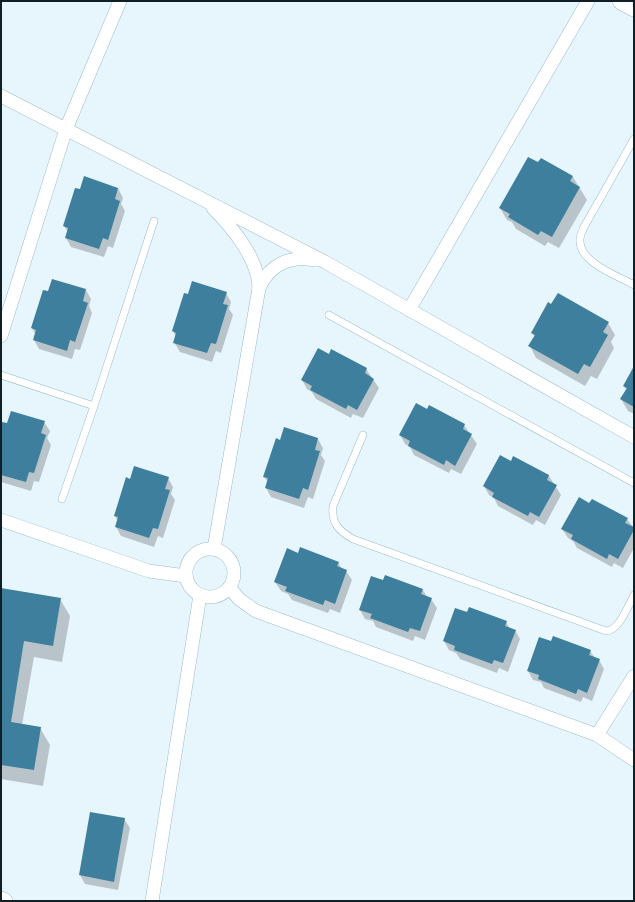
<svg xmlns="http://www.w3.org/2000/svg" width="635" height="902" viewBox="0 0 635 902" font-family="Signika,sans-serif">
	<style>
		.shadow { fill: #0003 }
		.building { fill: #3d7f9c }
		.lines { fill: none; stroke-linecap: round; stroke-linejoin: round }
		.service-casing { stroke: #98bccd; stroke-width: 8 }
		.minor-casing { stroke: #98bccd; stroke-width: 14 }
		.tertiary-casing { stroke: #98bccd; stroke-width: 18 }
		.service { stroke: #fff; stroke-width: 7 }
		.minor { stroke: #fff; stroke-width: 13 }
		.tertiary { stroke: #fff; stroke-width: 17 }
	</style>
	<rect width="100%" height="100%" fill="#e7f6fd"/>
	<!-- shadow -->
	<g class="shadow">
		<path d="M541 159 573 177 587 200 559 248 548 242 545 246 516 229 512 222 507 220 500 208Z"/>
		<path d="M118 188 123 198 121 204 125 211 113 248 108 246 104 257 71 247 66 238 68 232 64 226Z"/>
		<path d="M86 290 91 299 89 306 92 313 80 350 75 349 72 359 39 349 34 340 35 334 32 328Z"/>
		<path d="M226 293 231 302 229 309 233 315 221 353 216 351 212 362 180 352 174 342 176 337 173 331Z"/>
		<path d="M608 323 615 335 611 342 614 348 597 379 591 376 585 386 536 358 530 346 535 337 532 333Z"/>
		<path d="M329 355 366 369 379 388 363 418 353 414 351 418 316 399 312 392 307 389 302 380Z"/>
		<path d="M634 368V414L628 411 621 399 626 390 624 386Z"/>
		<path d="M44 422 50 431 47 438 51 445 39 482 34 481 31 491 1 482V428L7 424Z"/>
		<path d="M464 425 477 444 461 474 451 469 449 473 414 455 410 447 405 444 400 435Z"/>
		<path d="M318 439 323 448 321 455 325 461 313 499 308 497 304 508 271 497 266 488 268 482 264 477 281 441Z"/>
		<path d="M514 457 549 476 561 495 545 525 536 520 533 525 498 506 494 498 489 495 484 486 511 462Z"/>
		<path d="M168 478 173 487 171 494 175 500 163 538 158 536 154 547 121 536 116 527 118 522 115 516 131 480Z"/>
		<path d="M590 505 627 519 634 528V548L623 568 614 563 612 567 577 548 573 541 568 538 562 529Z"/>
		<path d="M338 562 342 570 346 571 352 580 340 613 330 609 328 613 292 600 288 594 281 591 275 582Z"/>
		<path d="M384 581 423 590 427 597 431 599 437 608 425 640 415 636 413 641 376 627 373 621 365 619 360 610Z"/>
		<path d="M1 589 60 599 70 616 62 662 34 657 22 725 40 728 50 745 43 786 1 779Z"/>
		<path d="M468 613 506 622 510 629 515 630 520 639 508 672 499 668 497 673 460 659 456 653 449 650 444 641Z"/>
		<path d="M590 651 595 658 599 660 604 669 592 701 583 697 581 702 544 688 541 682 533 680 528 671Z"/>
		<path d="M91 813 124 819 130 828 118 890 85 884 80 875Z"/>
	</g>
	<!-- building -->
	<g class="building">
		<path d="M528 157 538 162 541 158 573 176 570 181 580 187 552 237 541 231 538 235 508 217 510 214 499 208Z"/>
		<path d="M84 176 118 188 115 199 120 201 108 240 103 238 99 249 65 238 68 228 63 226 75 188 80 189Z"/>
		<path d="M52 279 86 289 83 301 88 303 75 342 70 340 67 351 33 340 36 330 31 328 43 290 48 291Z"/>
		<path d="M192 281 227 292 223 304 228 305 216 344 211 343 207 353 173 343 176 333 172 331 184 293 188 294Z"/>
		<path d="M558 293 609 322 603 332 608 335 590 367 584 364 578 374 528 346 535 335 531 333 548 302 551 304Z"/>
		<path d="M318 348 329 354 331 349 367 368 365 373 374 379 357 410 348 405 346 409 310 390 312 386 301 380Z"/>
		<path d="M634 366V407L620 399 627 388 623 386Z"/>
		<path d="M416 403 427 409 429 405 465 424 463 429 472 434 455 466 446 460 444 465 408 446 410 441 399 435Z"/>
		<path d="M11 411 45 421 41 433 46 435 34 473 29 472 26 482 1 475V425L2 422 7 423Z"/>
		<path d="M284 427 318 438 315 450 320 451 308 490 303 488 299 499 265 488 268 478 263 477 276 438 280 440Z"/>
		<path d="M500 455 511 461 513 456 549 475 547 480 557 485 539 517 530 512 528 516 492 497 494 493 483 486Z"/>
		<path d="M134 466 169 477 165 489 170 490 158 529 153 528 149 538 115 527 118 517 114 516 126 477 130 479Z"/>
		<path d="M579 497 589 503 592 499 628 518 625 523 634 527V530L618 559 609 554 607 559 571 539 573 535 561 529Z"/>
		<path d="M300 547 339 562 337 566 347 570 335 604 325 600 323 605 285 591 287 587 274 582 287 548 298 553Z"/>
		<path d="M385 575 423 589 421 594 432 598 420 631 410 628 408 632 370 618 372 614 359 610 371 576 383 580Z"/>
		<path d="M1 588 61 598 53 646 24 641 11 722 41 727 34 770 1 765Z"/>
		<path d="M469 607 507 621 505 626 516 630 503 663 494 660 492 664 454 650 455 646 443 641 455 608 467 612Z"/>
		<path d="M553 636 591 650 589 655 600 659 587 693 578 689 576 694 538 679 539 675 527 671 539 637 551 641Z"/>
		<path d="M90 812 125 818 114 882 79 875Z"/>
	</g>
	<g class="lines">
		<!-- service casing -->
		<g class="service-casing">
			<g id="service">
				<path d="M634 139 584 227C582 232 579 237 580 242 581 263 618 276 634 285"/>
				<path d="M329 315 634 483"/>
				<path d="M1 375 94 406"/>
				<path d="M363 435 333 506C331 523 339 531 353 539L606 631C619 631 628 606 634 595"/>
				<path d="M62 499 94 406 154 221"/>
			</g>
		</g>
		<!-- minor casing -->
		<g class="minor-casing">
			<g id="minor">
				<path d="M1 96 325 262 634 437"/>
				<path d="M213 208C232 227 259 260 259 288L214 549"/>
				<path d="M259 288C269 265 290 255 314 260"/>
				<path d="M409 310 588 1"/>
				<path d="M1 336 66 129 120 1"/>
				<path d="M1 520 149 571 186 576"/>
				<circle cx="210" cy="573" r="24"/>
				<path d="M230 588 239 599 256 611 597 735 634 760"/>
				<path d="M597 735 634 676"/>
				<path d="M152 901 200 595"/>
			</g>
		</g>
		<!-- tertiary casing -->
		<g class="tertiary-casing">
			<g id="tertiary">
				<path d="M621 1 634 8"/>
				<path d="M1 900 4 901"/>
			</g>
		</g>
		<!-- service -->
		<use href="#service" class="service"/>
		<!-- minor -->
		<use href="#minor" class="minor"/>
		<!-- tertiary -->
		<use href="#tertiary" class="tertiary"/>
	</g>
	<!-- border -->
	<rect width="635" height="902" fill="none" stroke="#101f25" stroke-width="4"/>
</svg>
